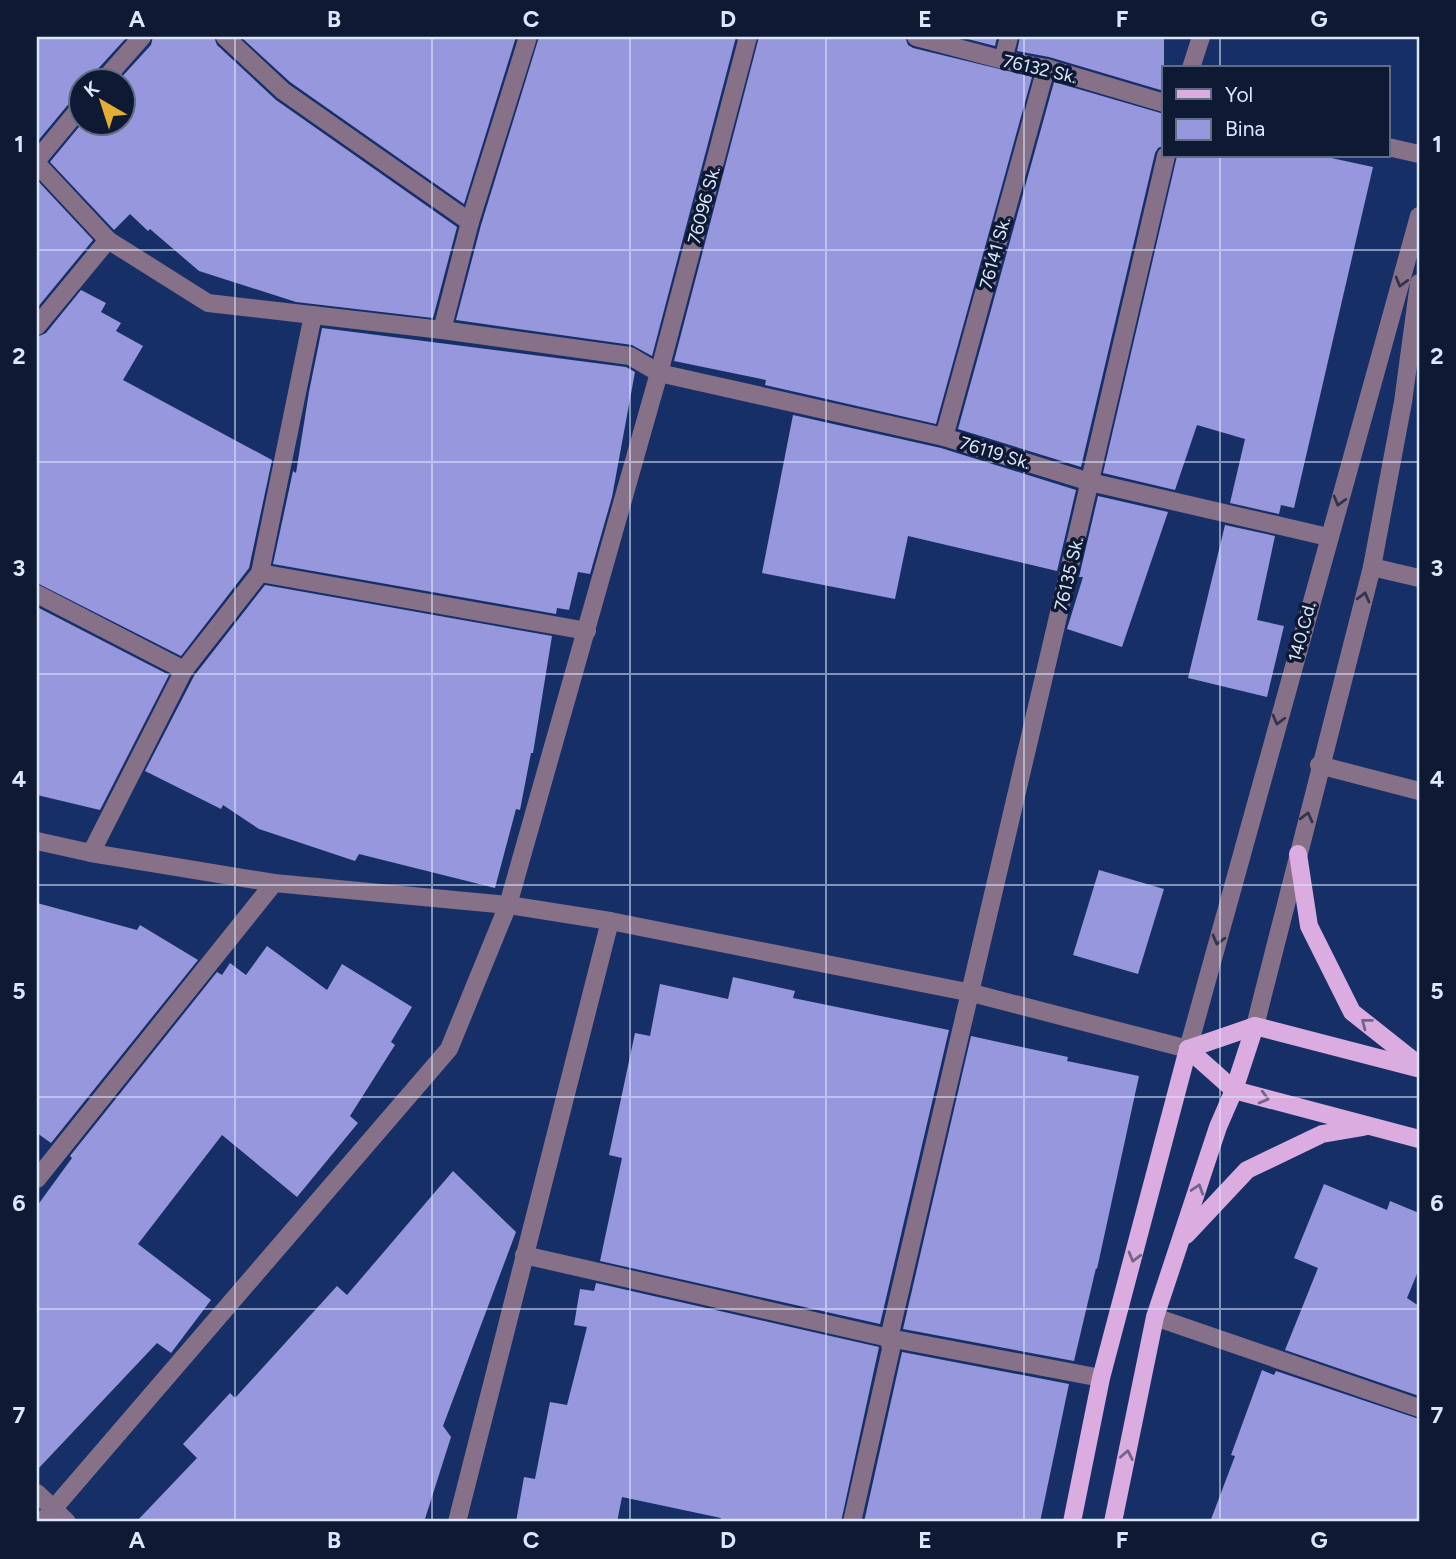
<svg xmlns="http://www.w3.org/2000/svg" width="1456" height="1559" viewBox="0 0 1456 1559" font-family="Figtree,sans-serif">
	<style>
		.building { fill: #9697dd }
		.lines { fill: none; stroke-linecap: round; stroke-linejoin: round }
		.minor { stroke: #877189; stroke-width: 18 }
		.major { stroke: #daacdf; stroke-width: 18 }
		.oneway { stroke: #32344d }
		.oneway2 { stroke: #746389 }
		.grid { fill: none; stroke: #dce7fc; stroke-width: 2; stroke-opacity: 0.55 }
		.labels { text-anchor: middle; stroke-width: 7; stroke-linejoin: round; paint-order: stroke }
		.street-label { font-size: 18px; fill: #dce7fc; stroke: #0e1a33 }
		.neatline { fill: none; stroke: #dce7fc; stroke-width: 2.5 }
		.grid-label { font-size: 23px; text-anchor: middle; font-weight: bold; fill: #dce7fc }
	</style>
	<rect width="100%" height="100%" fill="#163067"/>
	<!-- building -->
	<g class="building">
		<path d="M37 37H127L95 72 93 80H80V97L71 101 37 142Z"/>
		<path d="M153 37H214L217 45 276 100 457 227 433 318 296 302 199 271 150 229 148 231 130 214 114 230 50 162 83 122H122V80H119L151 45Z"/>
		<path d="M241 37H516L464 204 290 82Z"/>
		<path d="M539 37H736L652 356 632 345 456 320 481 225Z"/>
		<path d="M759 37H905L908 45 913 48 1032 77 936 424 765 385 766 380 674 361Z"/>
		<path d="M960 37H997L995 46Z"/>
		<path d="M1020 37H1164V91L1049 57 1017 51Z"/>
		<path d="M1054 82 1164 114V145L1158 148 1155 153 1081 467 958 429Z"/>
		<path d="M1177 156H1322L1373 167 1294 508 1281 505 1279 514 1230 503 1245 439 1197 425 1175 490 1103 473Z"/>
		<path d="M37 180 93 240 37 308Z"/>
		<path d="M81 290 106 303 101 312 121 323 116 331 143 346 123 380 272 460 249 568 181 656 37 583V337L46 333Z"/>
		<path d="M322 328 626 367 635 372 612 497 590 574 578 572 569 610 557 608 556 614 273 564 293 471 296 473 309 392Z"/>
		<path d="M793 415 941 448 1076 490 1057 571 908 536 895 599 762 573Z"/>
		<path d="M1098 496 1168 512 1122 647 1067 629 1083 577H1079Z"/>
		<path d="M1225 525 1275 536 1257 620 1284 626 1267 697 1188 678Z"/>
		<path d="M265 585 552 636 533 753H531L520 810 516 809 495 888 359 854 355 861 259 829 223 805 221 809 145 771 194 676Z"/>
		<path d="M37 607 169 675 100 810 37 795Z"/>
		<path d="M1099 870 1164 889 1138 974 1073 955Z"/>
		<path d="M37 903 137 930 140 925 198 960 51 1143 37 1133Z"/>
		<path d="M267 946 327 990 342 964 412 1007 391 1042 395 1045 350 1116 358 1123 297 1197 222 1135 138 1244 211 1300 171 1353 157 1343 37 1470V1206L72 1158 70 1156 217 972 222 975 230 963 246 975Z"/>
		<path d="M733 977 795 991 793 998 949 1030 880 1324 600 1261 622 1158 609 1155 635 1033 650 1036 660 984 728 999Z"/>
		<path d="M971 1036 1068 1057 1067 1061 1139 1076 1097 1269 1096 1268 1074 1361 903 1329Z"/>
		<path d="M453 1171 516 1232 443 1426 451 1437 424 1522H136L197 1458 183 1444 230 1393 235 1398 337 1286 347 1295Z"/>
		<path d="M1324 1184 1387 1210 1390 1201 1419 1213V1269L1407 1298 1419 1306V1396L1285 1350 1318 1268 1294 1258Z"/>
		<path d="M596 1283 879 1347 841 1522H720L721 1518 622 1497 617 1522H516L524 1477 535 1479 550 1402 567 1405 587 1327 574 1325 580 1289 594 1291Z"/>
		<path d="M902 1352 1069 1384 1040 1522H864Z"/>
		<path d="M1262 1370 1274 1375 1276 1371 1419 1419V1522H1210L1235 1456 1231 1455Z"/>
	</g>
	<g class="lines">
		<!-- minor -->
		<g class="minor">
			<path d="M225 37 283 91 470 222"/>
			<path d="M916 37 1003 60 1046 68 1164 103"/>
			<path d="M1003 60 1009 37"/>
			<path d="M1191 68 1201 37"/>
			<path d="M104 80 142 37"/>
			<path d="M1388 147 1419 154"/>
			<path d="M37 160 80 108"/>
			<path d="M37 164 108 240 208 303 442 330 630 356 659 373 944 437 1090 482 1328 537"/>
			<path d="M37 326 108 240"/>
			<path d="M442 330 470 222 528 37"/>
			<path d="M944 437 1046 68"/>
			<path d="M1372 567 1419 578"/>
			<path d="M260 573 587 631"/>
			<path d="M37 594 184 670"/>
			<path d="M1319 765 1419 791"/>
			<path d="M37 841 91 853 274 883 508 905 610 921 972 993 1188 1049 1419 216"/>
			<path d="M91 853 184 670 260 573 313 315"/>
			<path d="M1255 1026 1372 567 1403 402 1419 283"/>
			<path d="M37 1179 274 883"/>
			<path d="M524 1255 889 1338 1101 1378"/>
			<path d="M1155 1317 1419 1408"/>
			<path d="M37 1493 67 1522"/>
			<path d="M42 1522 449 1049 508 905 659 373 748 37"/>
			<path d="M457 1522 610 921"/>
			<path d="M852 1522 891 1349 889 1338 1166 156"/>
		</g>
		<!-- major -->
		<g class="major">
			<path d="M1298 854 1309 926 1352 1012 1419 1065"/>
			<path d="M1188 1049 1234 1090 1419 1139"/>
			<path d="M1188 1049 1255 1026 1417 1068"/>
			<path d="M1186 1235 1247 1170 1322 1134 1363 1127"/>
			<path d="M1072 1522 1101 1378 1188 1049"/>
			<path d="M1113 1522 1155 1317 1218 1127 1234 1090 1255 1026"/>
		</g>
	</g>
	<!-- one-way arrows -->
	<defs><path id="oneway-chevron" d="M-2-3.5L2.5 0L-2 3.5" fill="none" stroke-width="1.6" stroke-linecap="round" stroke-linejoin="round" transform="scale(1.75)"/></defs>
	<g class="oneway">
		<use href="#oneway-chevron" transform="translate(1401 282) rotate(106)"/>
		<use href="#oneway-chevron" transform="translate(1339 501) rotate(106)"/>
		<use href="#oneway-chevron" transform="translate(1364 597) rotate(-75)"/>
		<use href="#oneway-chevron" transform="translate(1278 720) rotate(105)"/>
		<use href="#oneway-chevron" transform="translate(1307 817) rotate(-76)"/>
		<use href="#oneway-chevron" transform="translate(1218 940) rotate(105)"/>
	</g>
	<g class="oneway2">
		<use href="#oneway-chevron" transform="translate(1366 1023) rotate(-142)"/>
		<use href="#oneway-chevron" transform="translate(1264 1098) rotate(15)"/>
		<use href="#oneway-chevron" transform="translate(1198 1189) rotate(-72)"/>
		<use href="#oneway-chevron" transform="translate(1134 1257) rotate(105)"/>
		<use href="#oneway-chevron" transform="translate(1127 1455) rotate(-79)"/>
	</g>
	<!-- grid -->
	<path class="grid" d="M235 37V1522M432 37V1522M630 37V1522M826 37V1522M1024 37V1522M1220 37V68M1220 156V1522M37 250H1419M37 462H1419M37 674H1419M37 885H1419M37 1097H1419M37 1309H1419"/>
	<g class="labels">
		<!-- street labels -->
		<g class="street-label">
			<text transform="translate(1040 69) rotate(13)" y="6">76132 Sk.</text>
			<text transform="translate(704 205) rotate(-75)" y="6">76096 Sk.</text>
			<text transform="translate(995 253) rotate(-75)" y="6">76141 Sk.</text>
			<text transform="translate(995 453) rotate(17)" y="6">76119 Sk.</text>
			<text transform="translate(1069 574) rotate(-77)" y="6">76135 Sk.</text>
			<text transform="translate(1302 632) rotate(-75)" y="6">140.Cd.</text>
		</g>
	</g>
	<!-- border -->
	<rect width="1456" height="1559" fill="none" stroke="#0e1a33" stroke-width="77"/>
	<!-- legend -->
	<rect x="1162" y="66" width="228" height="91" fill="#0e1a33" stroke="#606c83" stroke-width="2"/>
	<rect x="1176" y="89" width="35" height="10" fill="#daacdf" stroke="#606c83" stroke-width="2"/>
	<text x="1225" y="102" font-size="21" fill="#dce7fc">Yol</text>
	<rect x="1176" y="119" width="35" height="21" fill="#9697dd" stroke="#606c83" stroke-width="2"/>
	<text x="1225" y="136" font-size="21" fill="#dce7fc">Bina</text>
	<!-- north arrow -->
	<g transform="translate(102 102) rotate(321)"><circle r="33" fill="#0e1a33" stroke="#606c83" stroke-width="2"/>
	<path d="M0-5L12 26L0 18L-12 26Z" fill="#e4ae35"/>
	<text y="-10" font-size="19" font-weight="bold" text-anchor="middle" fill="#dce7fc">K</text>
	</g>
	<rect x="38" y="38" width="1380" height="1482" class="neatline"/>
	<g class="grid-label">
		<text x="137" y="27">A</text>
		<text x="334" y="27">B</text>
		<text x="531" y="27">C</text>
		<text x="728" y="27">D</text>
		<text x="925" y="27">E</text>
		<text x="1122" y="27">F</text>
		<text x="1319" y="27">G</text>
		<text x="19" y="152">1</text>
		<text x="1437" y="152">1</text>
		<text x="19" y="364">2</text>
		<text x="1437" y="364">2</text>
		<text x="19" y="576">3</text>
		<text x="1437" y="576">3</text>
		<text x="19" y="787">4</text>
		<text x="1437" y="787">4</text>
		<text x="19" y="999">5</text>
		<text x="1437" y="999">5</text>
		<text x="19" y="1211">6</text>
		<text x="1437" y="1211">6</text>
		<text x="19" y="1423">7</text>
		<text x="1437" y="1423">7</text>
		<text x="137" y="1548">A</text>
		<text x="334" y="1548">B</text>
		<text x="531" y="1548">C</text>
		<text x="728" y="1548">D</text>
		<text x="925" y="1548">E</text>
		<text x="1122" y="1548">F</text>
		<text x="1319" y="1548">G</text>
	</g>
</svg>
